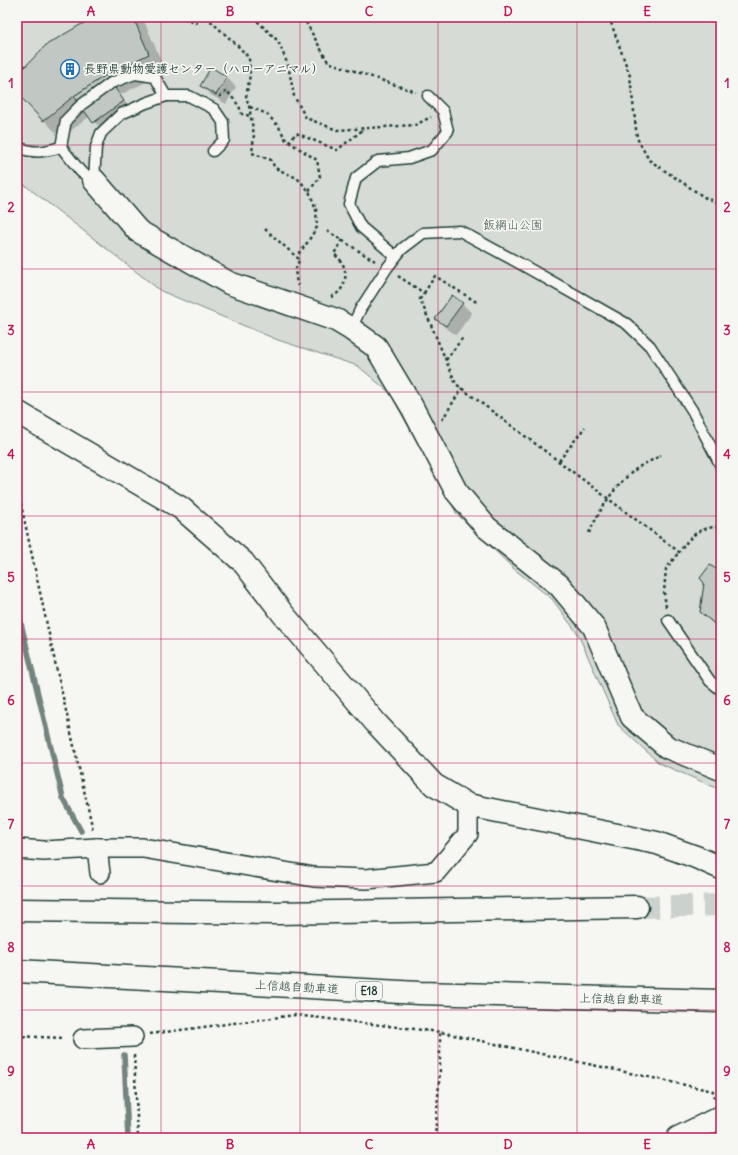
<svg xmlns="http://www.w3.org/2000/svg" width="738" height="1155" viewBox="0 0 738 1155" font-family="Delius,'Klee One',sans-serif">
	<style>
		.green { fill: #d6dbd6; stroke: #7a8c85 }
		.shadow { fill: #0003 }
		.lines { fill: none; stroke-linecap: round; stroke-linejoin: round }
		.stream { stroke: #72847d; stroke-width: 5.5 }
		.building { fill: #c1c8c3; stroke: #1f3d34 }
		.highway-tunnel { stroke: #cbd1cc; stroke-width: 22; stroke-dasharray: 22 11; stroke-linecap: butt }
		.lane-casing { stroke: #1f3d34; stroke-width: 13 }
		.street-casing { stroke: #1f3d34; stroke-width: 22 }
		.secondary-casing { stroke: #1f3d34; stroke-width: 25 }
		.highway-casing { stroke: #1f3d34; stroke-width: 25 }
		.path { stroke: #1f3d34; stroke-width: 2.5; stroke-dasharray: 3 3; stroke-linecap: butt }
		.lane { stroke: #f6f6f2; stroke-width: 10 }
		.street { stroke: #f6f6f2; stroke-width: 19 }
		.secondary { stroke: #f6f6f2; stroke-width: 22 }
		.highway { stroke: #f6f6f2; stroke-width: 22 }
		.grid { fill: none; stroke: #c2185b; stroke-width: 1; stroke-opacity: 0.55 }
		.labels { text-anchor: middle; stroke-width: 3.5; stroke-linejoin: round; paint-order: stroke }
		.shield { fill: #f6f6f2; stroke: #60746d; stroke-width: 1 }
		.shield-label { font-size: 11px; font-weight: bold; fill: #1f3d34 }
		.poi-label { font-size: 12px; font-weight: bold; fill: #1f3d34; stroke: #f6f6f2; text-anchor: start }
		.park-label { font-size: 12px; fill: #445d54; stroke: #f6f6f2 }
		.street-label { font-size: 12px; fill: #1f3d34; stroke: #f6f6f2 }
		.neatline { fill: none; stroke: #c2185b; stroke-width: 1.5 }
		.grid-label { font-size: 13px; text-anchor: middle; font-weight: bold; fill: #c2185b }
	</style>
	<rect width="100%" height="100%" fill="#f6f6f2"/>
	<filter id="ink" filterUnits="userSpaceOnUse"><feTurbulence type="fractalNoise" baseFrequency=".025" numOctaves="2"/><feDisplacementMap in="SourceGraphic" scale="8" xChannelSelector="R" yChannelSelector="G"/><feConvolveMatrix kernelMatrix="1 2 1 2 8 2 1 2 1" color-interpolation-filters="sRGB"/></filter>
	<g filter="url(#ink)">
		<!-- green -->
		<path class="green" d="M17 17H721V790L659 763 618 725 578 634 552 599 514 569 457 514 390 393 358 366 278 340 161 291 17 179Z"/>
		<!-- shadow -->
		<g class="shadow">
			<path d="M100 17H139L145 23 166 72 120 95 128 106 98 126 90 116 61 138 17 92V69L26 66Z"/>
			<path d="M211 69 227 78 236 87 226 104 211 95 201 85Z"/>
			<path d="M462 304 472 313 456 335 446 328 436 319Z"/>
			<path d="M721 568V632L701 612 716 570Z"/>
		</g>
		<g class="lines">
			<!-- stream -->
			<g class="stream">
				<path d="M17 607 63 798 81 831"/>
				<path d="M124 1055 128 1138"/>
			</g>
		</g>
		<!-- building -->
		<g class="building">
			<path d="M98 17H133L149 54 106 75 74 96 43 121 17 93V75L46 45 80 25Z"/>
			<path d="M26 65 17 75V68Z"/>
			<path d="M211 67 227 77 216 95 200 86Z"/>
			<path d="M106 75 124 101 93 123 74 96Z"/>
			<path d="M452 295 463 303 446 326 435 319Z"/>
			<path d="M710 565 716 569 721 567V629L700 612 704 583 700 578Z"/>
		</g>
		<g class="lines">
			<!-- highway-tunnel -->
			<path class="highway-tunnel" d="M637 907 721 905"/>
			<!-- lane casing -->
			<g class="lane-casing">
				<g id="lane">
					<path d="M17 147C34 154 44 152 61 147L81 172 94 180 96 147 101 133 121 114 146 103 166 96H189L214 109 223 122 224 140 213 151"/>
					<path d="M61 147 66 120 81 105 111 83 135 74 155 77 166 96"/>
					<path d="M395 256 361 227 349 204 356 178 378 161 409 158 432 150 448 131 443 111 428 96"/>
					<path d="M351 329 361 308 387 268 402 249 423 233 460 231 519 263 627 324 650 346 692 410 721 466"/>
					<path d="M668 620 710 681 721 690"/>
				</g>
			</g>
			<!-- street casing -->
			<g class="street-casing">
				<g id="street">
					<path d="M97 848 100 873"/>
					<path d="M17 849 44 851 97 848H143L314 877 366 879 436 872 468 834V805"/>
					<path d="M83 1039 133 1037"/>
				</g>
			</g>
			<!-- secondary casing -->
			<g class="secondary-casing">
				<g id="secondary">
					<path d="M94 180 138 231 229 283 336 320 351 329 376 347 412 407 456 491 486 527 559 585 594 627 632 717 667 747 721 769"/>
					<path d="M17 412 181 508 243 562 283 614 376 723 434 785 468 805 657 843 696 857 721 868"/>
					<path d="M678 1138 721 1117"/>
				</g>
			</g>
			<!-- highway casing -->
			<g class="highway-casing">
				<g id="highway">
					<path d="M17 910 277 913 637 907"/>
					<path d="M17 971 419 993 721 1001"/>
				</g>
			</g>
			<!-- path -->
			<g class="path">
				<path d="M185 17 186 19 196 23 205 17"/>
				<path d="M206 17 239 47 249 58 250 75 246 97 249 106 254 135 252 153 271 160 275 168 297 178 309 191 316 209 317 227 307 243 297 256"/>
				<path d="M253 17 278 41 288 65 294 96 306 118 337 130 415 125 431 117"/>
				<path d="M303 17 328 62 416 92"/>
				<path d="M609 17 630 76 637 138 649 160 704 197 721 204"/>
				<path d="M219 97 227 91 239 106 242 114 251 116"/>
				<path d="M250 107 267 114 279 127 286 140 317 160 320 177 309 191"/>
				<path d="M289 142 296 133 337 150 364 129"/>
				<path d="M265 229 300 260C294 267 295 277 298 286"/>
				<path d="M327 231 375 261"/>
				<path d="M398 276 424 293 420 299 456 384 679 552C691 536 699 526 721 527"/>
				<path d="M424 293 435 276 478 303"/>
				<path d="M331 297C346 291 349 273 341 261 339 258 336 256 334 254L342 240"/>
				<path d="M446 360 464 336"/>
				<path d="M442 420 462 388"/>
				<path d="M559 461 585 427"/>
				<path d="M17 486 57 671 93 830"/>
				<path d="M589 533C601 507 617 481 642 465 648 462 655 459 661 455"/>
				<path d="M666 607 664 592 666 569 679 552"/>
				<path d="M150 1034 295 1015 440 1032 713 1091 715 1098"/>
				<path d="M17 1036 64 1038"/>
				<path d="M134 1055 138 1138"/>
				<path d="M435 1138 440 1069V1032"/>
			</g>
			<!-- lane -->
			<use href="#lane" class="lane"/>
			<!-- street -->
			<use href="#street" class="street"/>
			<!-- secondary -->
			<use href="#secondary" class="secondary"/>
			<!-- highway -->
			<use href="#highway" class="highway"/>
		</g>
	</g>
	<!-- grid -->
	<path class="grid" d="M161 17V1138M300 17V1138M438 17V1138M577 17V1138M17 145H721M17 269H721M17 392H721M17 516H721M17 639H721M17 763H721M17 886H721M17 1010H721"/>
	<!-- icons -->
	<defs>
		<g id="building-ring" transform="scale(1)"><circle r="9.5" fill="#f6f6f2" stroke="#1f6fb2" stroke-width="1.5"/><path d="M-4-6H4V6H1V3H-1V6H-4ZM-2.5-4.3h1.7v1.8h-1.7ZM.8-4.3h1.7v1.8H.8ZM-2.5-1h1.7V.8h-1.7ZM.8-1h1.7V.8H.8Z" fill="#1f6fb2"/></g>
	</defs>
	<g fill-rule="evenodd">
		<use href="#building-ring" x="70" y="69"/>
	</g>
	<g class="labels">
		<!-- shield labels -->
		<rect class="shield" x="356" y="982" width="26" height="18" rx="3"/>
		<g class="shield-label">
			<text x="369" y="995">E18</text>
		</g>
		<!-- poi labels -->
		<g class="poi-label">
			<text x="84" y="73">長野県動物愛護センター（ハローアニマル）</text>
		</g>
		<!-- park labels -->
		<g class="park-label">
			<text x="513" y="229">飯綱山公園</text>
		</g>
		<!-- street labels -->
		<g class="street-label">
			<text transform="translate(297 987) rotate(3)" y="4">上信越自動車道</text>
			<text transform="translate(621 999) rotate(1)" y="4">上信越自動車道</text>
		</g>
	</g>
	<!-- margin -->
	<rect width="738" height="1155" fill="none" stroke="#f6f6f2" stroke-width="44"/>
	<rect x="22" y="22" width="694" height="1111" class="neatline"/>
	<g class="grid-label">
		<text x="91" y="16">A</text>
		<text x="230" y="16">B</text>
		<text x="369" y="16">C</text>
		<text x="508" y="16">D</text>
		<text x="647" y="16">E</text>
		<text x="11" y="88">1</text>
		<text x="727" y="88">1</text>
		<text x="11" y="212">2</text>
		<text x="727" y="212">2</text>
		<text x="11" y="335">3</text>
		<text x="727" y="335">3</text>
		<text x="11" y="459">4</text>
		<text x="727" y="459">4</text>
		<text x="11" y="582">5</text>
		<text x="727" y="582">5</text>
		<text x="11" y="705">6</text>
		<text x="727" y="705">6</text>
		<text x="11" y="829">7</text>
		<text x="727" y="829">7</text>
		<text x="11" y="952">8</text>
		<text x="727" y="952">8</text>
		<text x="11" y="1076">9</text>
		<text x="727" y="1076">9</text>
		<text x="91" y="1149">A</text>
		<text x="230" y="1149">B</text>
		<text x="369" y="1149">C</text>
		<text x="508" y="1149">D</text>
		<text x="647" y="1149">E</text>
	</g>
</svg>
